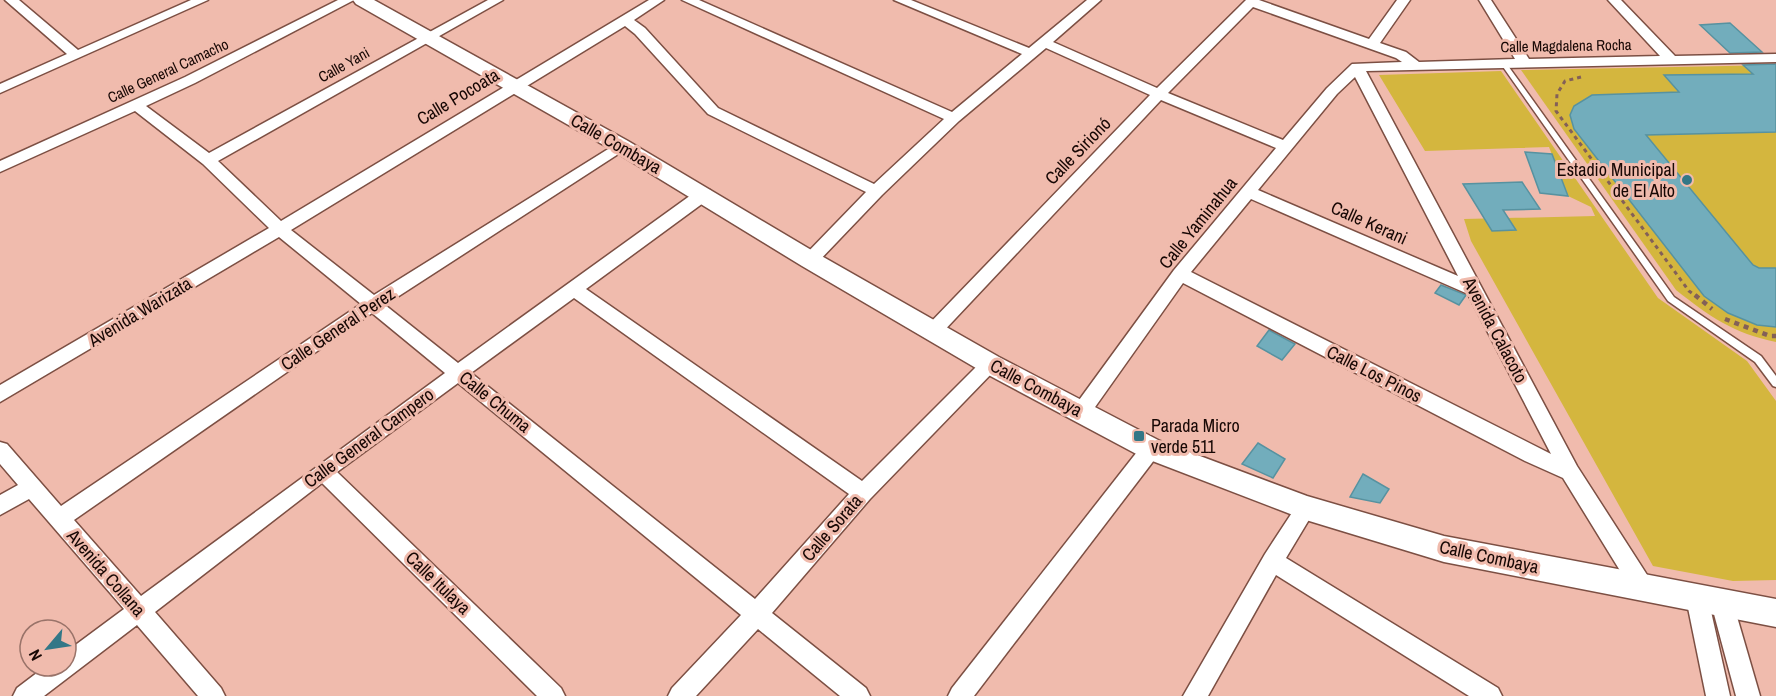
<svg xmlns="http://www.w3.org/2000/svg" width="1776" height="696" viewBox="0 0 1776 696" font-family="'Archivo Narrow',sans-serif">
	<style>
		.green { fill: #d4b63e }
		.building { fill: #72adbc; stroke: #5792a0; stroke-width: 1.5 }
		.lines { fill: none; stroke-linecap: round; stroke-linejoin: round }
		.lane-casing { stroke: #7c4f43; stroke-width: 3 }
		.street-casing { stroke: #7c4f43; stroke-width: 3 }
		.secondary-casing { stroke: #7c4f43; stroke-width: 3 }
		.path-far1 { stroke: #836058; stroke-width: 3; stroke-dasharray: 4 4; stroke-linecap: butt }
		.path { stroke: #836058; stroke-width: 4.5; stroke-dasharray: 5 5; stroke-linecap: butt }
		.lane { fill: #fff; fill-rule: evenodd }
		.street { fill: #fff; fill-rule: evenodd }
		.secondary { fill: #fff; fill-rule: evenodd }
		.poi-dot { fill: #337787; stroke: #f0bbad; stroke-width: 2 }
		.labels { text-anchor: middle; stroke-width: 6; stroke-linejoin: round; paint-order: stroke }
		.far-street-label { font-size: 15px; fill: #170704; stroke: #f0bbad }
		.street-label { font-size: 18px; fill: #170704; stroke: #f0bbad }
		.poi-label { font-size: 18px; fill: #170704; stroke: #f0bbad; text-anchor: end }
	</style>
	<rect width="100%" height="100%" fill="#f0bbad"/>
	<!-- green -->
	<g class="green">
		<path d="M1776 65V342C1733 333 1710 317 1676 290L1521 70Z"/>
		<path d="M1501 71 1658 298 1747 361 1776 401V580L1733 581 1653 566 1471 241 1464 219 1595 216 1591 207 1568 196 1549 147 1425 151 1379 75Z"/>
	</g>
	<!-- building -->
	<g class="building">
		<path d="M1730 23 1762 52 1730 53 1700 25Z"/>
		<path d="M1776 64V132L1646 135 1753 265 1759 268H1776V327L1757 325 1728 313 1704 296 1574 129 1570 115 1574 106 1592 95 1679 92 1664 75 1753 74 1743 65Z"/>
		<path d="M1525 152 1552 154 1568 196 1540 193Z"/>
		<path d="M1522 182 1540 209 1503 210 1516 230 1492 231 1463 184Z"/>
		<path d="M1441 285 1466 295 1459 305 1435 293Z"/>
		<path d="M1269 330 1295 344 1282 360 1257 346Z"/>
		<path d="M1258 443 1285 459 1273 478 1242 464Z"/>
		<path d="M1363 474 1389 489 1380 503 1350 497Z"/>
	</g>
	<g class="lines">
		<!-- lane casing -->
		<g class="lane-casing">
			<path id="lane" d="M1504 62 1506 63 1674 297 1761 356 1776 376V387L1773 386 1755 362 1668 301 1501 64Z"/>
		</g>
		<!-- street casing -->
		<g class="street-casing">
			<g id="street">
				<path d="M5 0H19L78 50 191 0H208L0 93V84L67 54Z"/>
				<path d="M338 0H354L195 83 146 106 209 153 488 0H503L218 161 281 221 649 0H664L634 20 645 28 718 108 874 184 944 119 682 0H699L952 112 1022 54 894 0H911L1029 48 1087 0H1101L1053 42 1157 88 1246 0H1259L1369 39 1397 0H1410L1380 43 1406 52 1419 62 1515 59 1479 0H1491L1529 59 1660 56 1608 0H1621L1675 56 1776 54V62L1366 71 1577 466 1651 581 1654 588 1651 595 1643 598 1635 595 1563 478 1525 461 1183 283 1088 417 1081 420 1074 417 1072 412 1074 407 1174 270 1276 148 1161 100 939 336 933 338 927 336 924 331 927 326 1150 95 1046 48 959 121 882 195 816 264H804L802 260 804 256 866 192 708 114 635 34 625 26 291 230 374 295 621 141 626 143 628 146 626 149 385 305 458 363 698 190H710L712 194 710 198 586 289 862 481 984 359 990 357 996 359 999 364 996 369 870 499 772 613 866 688 870 696H840L758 629 696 696H668L672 688 741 615 458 383 337 472 561 688 565 696H537L322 483 155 612 221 688 225 696H198L137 625 44 696H13L17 688 46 666H66V652L124 609 29 499 0 515V495L18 485 0 464V442L7 444 61 506 361 304 279 237 0 402V385L269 228 203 164 135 111 0 172V161L185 77ZM1253 7 1396 58 1402 62 1352 64 1327 88 1283 140 1168 93ZM1355 77 1458 276 1258 190 1337 94ZM1251 199 1468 294 1551 454 1191 272ZM574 298 849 494 755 599 471 373ZM372 313 445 373 141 596 74 520Z"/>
				<path d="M1151 441 1158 443 1161 449 1158 455 974 696H948L952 688 1144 443Z"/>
				<path d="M1306 499 1313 502 1316 508 1286 558 1498 688 1502 696H1469L1276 575 1208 696H1183L1265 554 1299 502Z"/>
				<path d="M1697 588 1705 591 1708 598 1730 696H1706L1686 598 1689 591Z"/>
				<path d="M1722 593 1730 596 1733 603 1760 696H1736L1711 603 1714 596Z"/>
			</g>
		</g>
		<!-- secondary casing -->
		<g class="secondary-casing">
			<path id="secondary" d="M353 0H374L628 141 818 254 999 357 1160 441 1307 496 1444 536 1776 599V627L1444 562 1306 520 1142 457 981 371 802 266 614 151 356 4Z"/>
		</g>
		<!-- path-far1 -->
		<path class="path-far1" d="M1581 77 1565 81 1557 94 1556 111 1689 291 1697 297"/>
		<!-- path -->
		<g class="path">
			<path d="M1695 295 1712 309"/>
			<path d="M1725 319 1770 336H1776"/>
		</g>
		<!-- lane -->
		<use href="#lane" class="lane"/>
		<!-- street -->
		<use href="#street" class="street"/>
		<!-- secondary -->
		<use href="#secondary" class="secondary"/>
	</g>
	<!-- markers -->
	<g class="poi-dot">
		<circle cx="1687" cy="180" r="6"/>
		<rect x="1133" y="430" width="12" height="12" rx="3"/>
	</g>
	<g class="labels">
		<!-- far-street labels -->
		<g class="far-street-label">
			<text transform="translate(1566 46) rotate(-1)" y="5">Calle Magdalena Rocha</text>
			<text transform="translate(344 65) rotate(-29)" y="5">Calle Yani</text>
			<text transform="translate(168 71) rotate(-25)" y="5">Calle General Camacho</text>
		</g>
		<!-- street labels -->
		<g class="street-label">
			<text transform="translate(458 97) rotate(-31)" y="6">Calle Pocoata</text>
			<text transform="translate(616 144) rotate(30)" y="6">Calle Combaya</text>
			<text transform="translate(1078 151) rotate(-46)" y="6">Calle Sirionó</text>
			<text transform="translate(1198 223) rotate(-51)" y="6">Calle Yaminahua</text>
			<text transform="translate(1369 223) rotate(24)" y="6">Calle Kerani</text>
			<text transform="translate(140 312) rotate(-31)" y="6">Avenida Warizata</text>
			<text transform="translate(338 329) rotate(-34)" y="6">Calle General Perez</text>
			<text transform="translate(1495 330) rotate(62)" y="6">Avenida Calacoto</text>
			<text transform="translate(1374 374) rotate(27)" y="6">Calle Los Pinos</text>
			<text transform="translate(1036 388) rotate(28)" y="6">Calle Combaya</text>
			<text transform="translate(495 402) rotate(39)" y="6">Calle Chuma</text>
			<text transform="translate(369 438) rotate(-36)" y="6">Calle General Campero</text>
			<text transform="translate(832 528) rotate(-49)" y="6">Calle Sorata</text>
			<text transform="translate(1489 557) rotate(12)" y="6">Calle Combaya</text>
			<text transform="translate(106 573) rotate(49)" y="6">Avenida Collana</text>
			<text transform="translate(438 583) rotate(44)" y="6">Calle Itulaya</text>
		</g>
		<!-- poi labels -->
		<g class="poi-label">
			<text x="1675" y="176">Estadio Municipal<tspan x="1675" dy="21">de El Alto</tspan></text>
			<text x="1151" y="432" text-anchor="start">Parada Micro<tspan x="1151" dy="21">verde 511</tspan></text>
		</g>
	</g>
	<!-- north arrow -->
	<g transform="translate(48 648) rotate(241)"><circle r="28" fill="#f0bbad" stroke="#997369" stroke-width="1.5"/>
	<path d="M0-4.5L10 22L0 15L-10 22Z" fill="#337787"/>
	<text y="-9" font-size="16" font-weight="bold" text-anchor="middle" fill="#170704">N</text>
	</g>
</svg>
